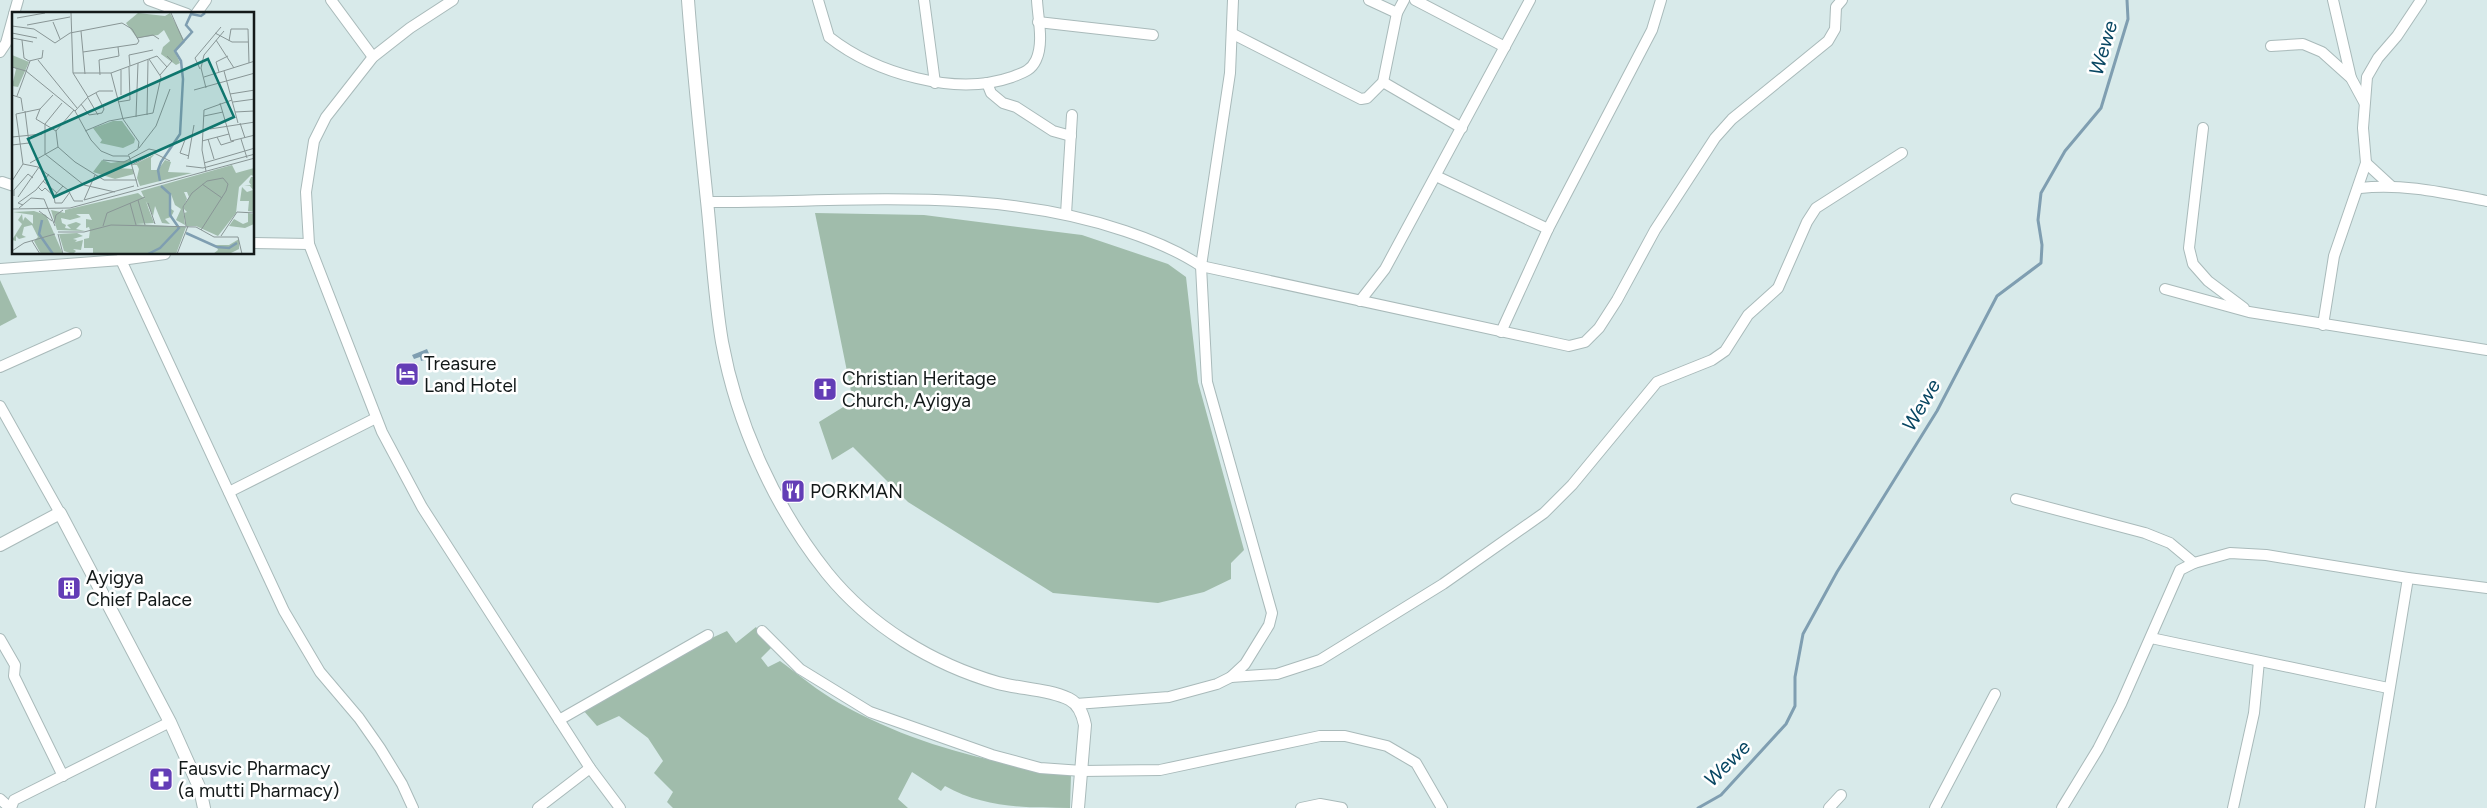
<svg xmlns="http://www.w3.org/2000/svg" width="2487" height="808" viewBox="0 0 2487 808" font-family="Figtree,sans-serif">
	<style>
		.green { fill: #a0bcab }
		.water { fill: #7f9eb1 }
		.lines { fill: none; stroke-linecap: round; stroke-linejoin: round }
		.stream { stroke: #7f9eb1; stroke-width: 3 }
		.minor-casing { stroke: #a9baba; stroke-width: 12 }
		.tertiary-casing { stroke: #a9baba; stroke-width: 14 }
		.minor { stroke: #fff; stroke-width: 10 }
		.tertiary { stroke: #fff; stroke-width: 12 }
		.labels { text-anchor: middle; stroke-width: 5; stroke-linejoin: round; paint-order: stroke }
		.poi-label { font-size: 19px; fill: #131919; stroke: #fff; text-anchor: start }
		.water-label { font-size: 20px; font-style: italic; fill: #084662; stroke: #fff }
		.inset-river { fill: none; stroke: #7f9eb1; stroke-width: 2.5 }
		.inset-road { fill: none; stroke: #899696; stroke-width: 1 }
		.view { fill: #0f766e; fill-opacity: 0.15; stroke: #0f766e; stroke-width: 2.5 }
		.inset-edge { fill: none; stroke: #131919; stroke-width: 2.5 }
	</style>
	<rect width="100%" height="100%" fill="#d8eaea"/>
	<!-- green -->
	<g class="green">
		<path d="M815 213 924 215 1082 235 1168 264 1186 277 1198 382 1244 550 1231 563V579L1204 592 1158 603 1053 593 908 502 853 447 832 460 819 422 853 401Z"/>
		<path d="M0 280 17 317 0 326Z"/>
		<path d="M756 627 771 648 761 658 768 667 780 661C799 675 818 691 839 703 911 744 991 763 1071 775L1070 808C1027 808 984 808 945 786L941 791 912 772 898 799 908 808H673L667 802 673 792 654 773 663 761 648 738 619 716 597 726 583 710 690 648 727 631 736 643Z"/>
	</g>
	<!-- water -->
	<path class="water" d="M427 349 431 358 421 361 420 357 414 359 412 355Z"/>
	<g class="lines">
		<!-- stream -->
		<path class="stream" d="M1698 808 1721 795 1786 724 1795 706V677L1803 634 1837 572 1937 411 1997 296 2041 263 2042 245 2038 220 2041 193 2065 151 2101 108 2128 19 2127 0"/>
		<!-- minor casing -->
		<g class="minor-casing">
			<g id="minor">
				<path d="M149 0 187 14"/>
				<path d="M331 0 373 57"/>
				<path d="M453 0 410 28 373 57 326 117 314 141 306 192 309 244 382 432 422 507 590 768 620 808"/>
				<path d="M818 0 829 37C875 73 955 97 1012 77 1022 73 1031 71 1036 60 1044 43 1038 19 1037 0"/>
				<path d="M924 0 935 83"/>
				<path d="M1369 0 1397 13"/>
				<path d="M1415 0 1505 47"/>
				<path d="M2333 0 2351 78"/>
				<path d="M14 14 18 0"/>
				<path d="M196 14 206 0"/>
				<path d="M1038 22 1153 35"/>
				<path d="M1233 34 1361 99 1367 98 1383 82 1397 13 1404 0"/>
				<path d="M2271 46 2303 44 2322 52 2351 78 2364 102"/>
				<path d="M0 52 6 43 14 14"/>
				<path d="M1383 82 1462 128"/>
				<path d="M987 83 991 93 1003 103 1016 107 1053 131 1071 136"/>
				<path d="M2203 128 2189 248 2193 264 2208 281 2244 308"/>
				<path d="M2366 163 2391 186"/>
				<path d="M1436 176 1548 229"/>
				<path d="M2 182 14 186"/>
				<path d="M2360 188C2403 183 2445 193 2487 201"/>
				<path d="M707 202C846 203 991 185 1125 231 1152 240 1177 250 1201 266L1569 346 1585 342 1599 328 1617 300 1655 230 1715 138 1732 119 1828 41 1835 29 1836 7 1842 0"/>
				<path d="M1066 214 1072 115"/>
				<path d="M254 243 309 244"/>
				<path d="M123 254 121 260 284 611 320 672 359 718 380 748 402 784 413 808"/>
				<path d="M0 269 121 260 165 254"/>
				<path d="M2165 289 2249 312 2487 350"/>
				<path d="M1360 301 1385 269 1530 0"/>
				<path d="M2323 325 2334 256 2366 163 2363 128 2367 77 2378 58 2397 36 2421 0"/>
				<path d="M1501 332 1548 229 1652 30 1661 0"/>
				<path d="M0 367 76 333"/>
				<path d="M0 406 60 513"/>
				<path d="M229 492 376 418"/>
				<path d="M2016 499 2145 533 2170 543 2194 563"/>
				<path d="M762 631 800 669 870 712 992 755 1040 768 1082 771 1160 770 1320 736H1345L1387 746 1416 763 1442 808"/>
				<path d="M2151 638 2388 688"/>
				<path d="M0 639 15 665 14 676 63 776"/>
				<path d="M1231 677 1277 674 1320 660 1443 584 1544 513 1572 485 1657 382 1712 360 1725 351 1748 315 1778 288 1807 222 1816 208 1902 153"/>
				<path d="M1076 704 1169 697 1217 684 1231 677 1245 664 1269 625 1272 613 1207 382 1201 266 1230 73 1233 0"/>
				<path d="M559 720 708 635"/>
				<path d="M0 799 10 808"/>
				<path d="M11 808 14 800 170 722"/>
				<path d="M538 808 590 768"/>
				<path d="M1301 808 1320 804 1342 808"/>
				<path d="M1829 808 1841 795"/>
				<path d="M1935 808 1995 694"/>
				<path d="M2062 808 2098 749 2121 704 2180 570 2194 563 2230 553 2266 555 2408 578 2487 588"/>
				<path d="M2233 808 2254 713 2259 661"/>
				<path d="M2370 808 2408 578"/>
			</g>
		</g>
		<!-- tertiary casing -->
		<g class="tertiary-casing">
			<g id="tertiary">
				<path d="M688 0C693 67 700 134 707 201 712 247 714 295 722 342 737 424 775 508 827 573 870 626 932 664 998 683 1020 689 1048 689 1069 699 1079 704 1083 715 1085 725L1078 808"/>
				<path d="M0 545 60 513 170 722 200 789 204 808"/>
			</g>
		</g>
		<!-- minor -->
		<use href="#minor" class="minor"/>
		<!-- tertiary -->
		<use href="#tertiary" class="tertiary"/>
	</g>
	<!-- icons -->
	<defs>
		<g id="hotel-square" transform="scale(1.25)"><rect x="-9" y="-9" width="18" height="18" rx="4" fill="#633db6" stroke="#fff"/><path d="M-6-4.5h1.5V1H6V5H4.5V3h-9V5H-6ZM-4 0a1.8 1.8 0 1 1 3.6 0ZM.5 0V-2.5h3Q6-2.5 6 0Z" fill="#fff"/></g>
		<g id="church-square" transform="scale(1.25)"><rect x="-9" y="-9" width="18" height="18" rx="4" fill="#633db6" stroke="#fff"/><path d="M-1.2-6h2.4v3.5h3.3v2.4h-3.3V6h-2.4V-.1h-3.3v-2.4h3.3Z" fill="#fff"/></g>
		<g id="restaurant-square" transform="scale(1.25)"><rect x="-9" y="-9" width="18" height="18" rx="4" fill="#633db6" stroke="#fff"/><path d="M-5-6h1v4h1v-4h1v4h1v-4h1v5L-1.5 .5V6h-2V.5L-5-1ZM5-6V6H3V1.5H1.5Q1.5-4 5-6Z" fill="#fff"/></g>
		<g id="building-square" transform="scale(1.25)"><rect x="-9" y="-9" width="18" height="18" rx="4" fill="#633db6" stroke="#fff"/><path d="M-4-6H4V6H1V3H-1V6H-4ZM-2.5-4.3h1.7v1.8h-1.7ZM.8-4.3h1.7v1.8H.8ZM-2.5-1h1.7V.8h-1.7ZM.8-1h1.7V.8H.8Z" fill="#fff"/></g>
		<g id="pharmacy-square" transform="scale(1.25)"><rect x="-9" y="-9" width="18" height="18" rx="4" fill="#633db6" stroke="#fff"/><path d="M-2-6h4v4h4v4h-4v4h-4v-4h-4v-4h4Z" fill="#fff"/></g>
	</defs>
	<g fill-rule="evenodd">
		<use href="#hotel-square" x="407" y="374"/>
		<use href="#church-square" x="825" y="389"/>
		<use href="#restaurant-square" x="793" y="491"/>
		<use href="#building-square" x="69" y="588"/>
		<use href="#pharmacy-square" x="161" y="779"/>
	</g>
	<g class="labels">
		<!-- poi labels -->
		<g class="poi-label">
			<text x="424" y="370">Treasure<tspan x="424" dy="22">Land Hotel</tspan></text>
			<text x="842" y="385">Christian Heritage<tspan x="842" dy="22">Church, Ayigya</tspan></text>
			<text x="810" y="498">PORKMAN</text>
			<text x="86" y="584">Ayigya<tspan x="86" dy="22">Chief Palace</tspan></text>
			<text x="178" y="775">Fausvic Pharmacy<tspan x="178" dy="22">(a mutti Pharmacy)</tspan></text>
		</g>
		<!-- water labels -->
		<g class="water-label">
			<text transform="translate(2103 48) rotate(-74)" y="7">Wewe</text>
			<text transform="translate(1921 405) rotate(-60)" y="7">Wewe</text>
			<text transform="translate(1727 763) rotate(-45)" y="7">Wewe</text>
		</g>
	</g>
	<!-- overview -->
	<g transform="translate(12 12)">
		<rect width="242" height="242" fill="#d8eaea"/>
		<path d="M126 1 153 4 158 1 173 30 163 40 168 51 164 53 149 42 151 35 158 29 152 18 146 23 125 26 114 11ZM0 43 17 50 6 75 0 74 4 57 0 54ZM101 109H110L123 127 122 131 111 136 88 131 90 128 81 116ZM143 142 139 146V158H146L153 148 159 150 156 160 180 161 128 174 125 166 127 157 125 153H121ZM90 148 99 151 118 148 119 151 106 156 121 157 122 162 103 167 81 160ZM220 153 224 161 242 156V164L239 163 227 175 224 201 206 224 184 214H174L172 201 175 200 171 196 177 185 175 180H172L175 187 171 196 173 213 164 208 169 197 163 193 159 182V197L162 199 159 205 153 207 158 212 150 211 143 194 141 204 129 179ZM239 165H242V200L236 199 237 189H228L230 175 235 180 241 178 238 174H232L239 173 237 170ZM126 181 133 187 142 211 124 212 174 215 164 242H81V236H72V227L77 226 78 218 77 215 74 216V207L80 208 77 202H64L69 205 58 208 49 206 50 211 54 213 53 216 59 217 55 213 64 210 69 212 64 217 73 219 45 218 39 198 53 201V198ZM1 200 22 199 34 203 51 242H29L22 229 26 225 20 213 12 215 10 223 14 225 7 227 4 224V229L0 228 10 212 6 208 10 202 11 209 13 205 21 212V203ZM236 201 242 202V212L233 216 217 214 222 207 231 212 236 210ZM65 221 71 224 61 227 65 228 63 230 71 228 69 238 61 237 64 239 61 242 52 239 47 222ZM227 227V237L217 242H201L206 238 204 233H217Z" fill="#a0bcab"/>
		<path class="inset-river" d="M148 169 146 158 149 150 168 122 171 67 169 49 163 39 180 20 174 13 179 2 189 4 193 1M30 208 27 222 41 242M174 221 205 235 217 236 225 231M136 242 148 236 167 216 158 203V182L149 174"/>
		<path class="inset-road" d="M59 1 61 61 76 85 63 99M159 1 171 28M5 6 33 1M41 10 48 27M15 13 58 5M0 14 22 17 43 31 58 21 110 11 120 17 127 29 125 32 71 40M69 19 73 62M0 21 25 26M203 21 220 30H236M0 26 21 30M125 26 141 23 147 27M10 28 12 46 17 49 30 46 31 38M204 28 222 56M217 29 219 17H236L237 51M26 48 65 96M118 54 117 43 141 38M0 55 14 59 63 99 79 128 89 139 101 144H117L126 175M188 57 183 46 209 15M109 58V83M212 59 226 111M207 60 204 50 216 44M61 61H99L145 44 155 55M99 61 111 107 127 130 126 137 116 143M88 63 87 48 107 44 106 35M148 63 160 49 155 44M192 65 243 49M194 76 189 56 192 43 212 19M182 78 243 61M218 82 243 78M0 83 9 86 11 99M5 84 18 49M76 85 87 79H101M76 86 86 103M106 90 118 88 117 55M221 90 243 87M50 91 33 112V142L72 173 103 180M208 91 219 129 243 123M69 92 77 103 90 101 92 97 84 81M28 97 24 107 44 119M62 98 44 119 46 135 63 150 92 168H125M223 100 242 99M135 103 136 48M192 104 211 100M124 105 126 51M228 111 233 126M198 117 243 110M73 119 97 109 141 101 149 65 137 47M0 125 30 122M174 125 168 141 177 144M205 125 209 133 222 129M196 127 202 147M229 127 235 146M190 129 217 122M0 133 17 131 13 99M127 136 144 114 158 77M176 147 182 113M91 148 112 150 137 137 146 139M18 151 46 135M192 151 243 136M11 152 26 155 56 178 62 189H71M120 153 142 141 158 149M174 154 191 156 243 142M194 159 190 138 192 98 220 88M0 169 11 152 4 102 28 97 41 83M31 169 45 181M190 172 210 186M51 174 42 184 43 191H50L58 180M26 175 30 179 33 176 43 185M2 184V178L16 162 21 166M6 185 27 155M72 188 122 174M72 188 83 163M126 188 133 213M118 191 124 213M136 191 143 212M11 193 6 191 24 178 37 162M7 196 19 186 32 187 43 214M0 197 58 196 243 146M27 199 40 209M42 211 44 203 51 198M91 214 95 201 133 185M174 214 171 195 180 181 195 169 211 166 216 172 214 179 189 218M46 220H72L99 213 184 215 202 225H226L230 242M46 222 51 242M209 224 225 200 243 201M20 229 28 242M0 239 12 231 43 222M165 242 176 214"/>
		<path class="view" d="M196 47 222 105 42 185 16 127Z"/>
		<rect width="242" height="242" class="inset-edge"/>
	</g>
</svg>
